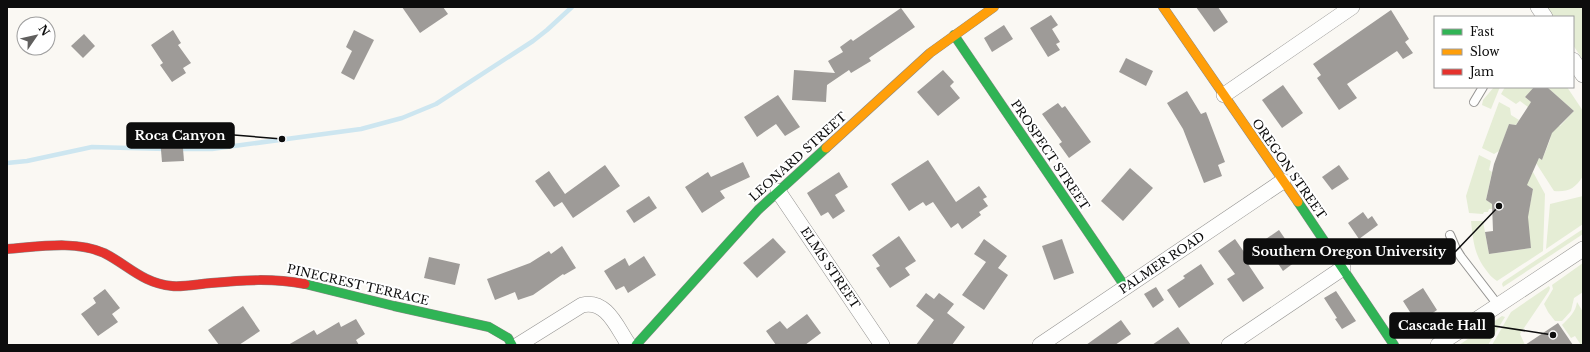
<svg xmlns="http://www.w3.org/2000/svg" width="1590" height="352" viewBox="0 0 1590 352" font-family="'Libre Baskerville',serif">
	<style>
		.green { fill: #e5edd5 }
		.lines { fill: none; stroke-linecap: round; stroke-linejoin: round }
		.stream { stroke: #cde6f0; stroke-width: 4.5 }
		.building { fill: #9e9b98 }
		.lane-casing { stroke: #949391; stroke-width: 10 }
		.street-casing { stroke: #949391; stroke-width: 16 }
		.fast-casing { stroke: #8a8987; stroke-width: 10 }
		.slow-casing { stroke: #8a8987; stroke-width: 10 }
		.jam-casing { stroke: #8a8987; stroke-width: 10 }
		.lane { stroke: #fefefd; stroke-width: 8 }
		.street { stroke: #fefefd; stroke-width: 15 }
		.fast { stroke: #30b455; stroke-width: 9 }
		.slow { stroke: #ff9f0a; stroke-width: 9 }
		.jam { stroke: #e5322d; stroke-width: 9 }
		.labels { text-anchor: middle; stroke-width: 4; stroke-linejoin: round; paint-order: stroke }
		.street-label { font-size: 12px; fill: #0d0d0d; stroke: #fff }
		.leader { fill: none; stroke: #0d0d0d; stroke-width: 1.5 }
		.callout-dot { fill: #0d0d0d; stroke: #fff; stroke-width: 1.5 }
		.callout { fill: #0d0d0d; stroke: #0d0d0d; stroke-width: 1.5 }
		.callout-label { font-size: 13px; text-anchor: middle; font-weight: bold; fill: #fff }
	</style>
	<rect width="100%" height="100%" fill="#faf8f3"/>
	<!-- green -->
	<g class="green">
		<path d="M1547 7H1583V60L1573 45V17H1554Z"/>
		<path d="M1494 87H1500L1491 109 1482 105 1483 100Z"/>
		<path d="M1505 87H1534L1525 97 1531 102 1528 107 1520 101 1516 104 1501 94Z"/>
		<path d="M1547 87H1567L1583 111V176C1575 189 1568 192 1554 191L1536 163 1539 158 1542 160 1550 140 1553 123 1560 126 1574 111Z"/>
		<path d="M1499 102 1510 108 1511 115 1519 120 1516 125 1509 124 1502 144 1515 157 1499 151 1494 154 1482 148Z"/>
		<path d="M1479 155 1491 161 1489 170 1492 172 1486 200 1492 204V209H1489L1488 212H1484L1483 214 1469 213 1466 196Z"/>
		<path d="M1533 172 1545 194 1543 251 1497 281C1492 278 1489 274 1486 270 1474 255 1473 239 1471 221H1483L1489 254 1531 248 1523 209 1529 210 1533 189 1529 186H1524Z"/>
		<path d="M1583 196V224L1546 249 1550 204Z"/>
		<path d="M1583 229V234L1503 287 1502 284 1503 282Z"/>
		<path d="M1583 263V292L1574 298 1571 311 1562 321H1555L1548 312 1544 304 1553 289 1552 285Z"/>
		<path d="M1549 286 1550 288 1549 291 1520 334 1525 345H1492L1511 312Z"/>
		<path d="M1577 302 1583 312V345H1581L1575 336 1571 338 1562 325C1568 319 1576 312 1577 302Z"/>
		<path d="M1502 316 1505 317 1488 345H1459Z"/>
	</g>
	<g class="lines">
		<!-- stream -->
		<g class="stream">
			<path d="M177 149H212L361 129 402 118 436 104 533 41 547 30 572 7"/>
			<path d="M7 163 27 161 92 147 166 149"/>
		</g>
	</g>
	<!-- building -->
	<g class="building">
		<path d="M402 7H443L448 14 420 33Z"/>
		<path d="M1196 7H1218L1228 22 1214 32Z"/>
		<path d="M901 8 915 27 869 58 871 61 851 73 849 70 827 85 826 102 792 100 794 70 835 73 828 61 843 52 840 47 851 39 853 41Z"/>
		<path d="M1391 10 1409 39 1405 42 1413 53 1403 59 1397 51 1347 84 1357 98 1339 110 1317 78 1321 75 1313 64Z"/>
		<path d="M1051 15 1058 25 1052 29 1060 42 1056 44 1060 50 1048 57 1030 28Z"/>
		<path d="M1004 25 1013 39 992 52 984 38Z"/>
		<path d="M173 30 181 43 178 45 191 63 183 68 186 73 172 82 160 65 163 63 151 45Z"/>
		<path d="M354 30 374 40 354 80 341 73 352 51 346 47Z"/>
		<path d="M84 34 95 46 83 58 71 46Z"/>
		<path d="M1126 58 1153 71 1146 86 1119 72Z"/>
		<path d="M943 70 954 82 950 86 960 98 938 116 917 92Z"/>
		<path d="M1283 85 1303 113 1282 128 1262 100Z"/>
		<path d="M1534 87H1547L1574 111 1552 133 1542 160 1539 158 1527 185 1533 189 1528 217 1531 248 1489 254 1485 232 1493 231 1492 204 1486 200 1494 164 1509 124 1516 125 1531 102 1525 97Z"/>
		<path d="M1187 91 1201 114 1206 112 1225 162 1218 165 1222 176 1204 183 1183 129 1167 103Z"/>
		<path d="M778 95 800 127 785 136 776 124 757 137 744 117Z"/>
		<path d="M1058 103 1062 108 1065 106 1091 142 1069 158 1059 144 1062 142 1042 114Z"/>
		<path d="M182 136 184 161 162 162 160 138Z"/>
		<path d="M928 160 956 202 979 186 987 197 983 199 988 206 979 212 981 215 962 229 958 223 951 228 933 202 926 206 923 202 909 211 891 184Z"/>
		<path d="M743 162 750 177 720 191 725 198 702 213 685 187 708 172 711 177Z"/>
		<path d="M605 165 620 186 573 218 562 202 554 207 535 181 549 171 565 194Z"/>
		<path d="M1339 165 1349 179 1332 190 1322 177Z"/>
		<path d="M1130 168 1153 188 1123 221 1101 201Z"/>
		<path d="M839 172 848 187 835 195 845 211 833 219 828 212 821 216 807 193Z"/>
		<path d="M649 196 657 208 634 223 626 211Z"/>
		<path d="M1363 212 1368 219 1372 216 1378 225 1359 239 1348 223Z"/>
		<path d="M1279 230 1299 259 1283 271 1263 241Z"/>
		<path d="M899 236 916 261 905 268 910 275 890 288 876 268 880 266 872 255Z"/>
		<path d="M773 238 786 252 757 278 743 263Z"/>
		<path d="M984 239 1007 256 998 268 1008 275 984 310 962 295 986 262 974 254Z"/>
		<path d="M1062 239 1074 273 1054 280 1042 246Z"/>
		<path d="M1235 239 1251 262 1248 264 1264 288 1243 302 1227 279 1235 274 1218 251Z"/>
		<path d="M562 246 576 268 564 275 563 274 533 295 518 300 515 292 495 300 487 279 530 263 549 251 551 254Z"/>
		<path d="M644 256 656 275 628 293 624 286 616 290 604 271 625 258 629 266Z"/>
		<path d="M429 257 460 264 455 285 424 278Z"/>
		<path d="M1201 264 1214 284 1179 308 1167 290 1185 278 1183 276Z"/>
		<path d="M1156 287 1164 300 1153 308 1144 294Z"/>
		<path d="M1423 288 1437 310 1424 319 1422 315 1415 320 1403 301Z"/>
		<path d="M105 289 120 308 112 314 118 322 98 336 81 314 96 303 93 298Z"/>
		<path d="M1336 291 1356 321 1342 329 1335 319 1337 318 1324 298Z"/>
		<path d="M926 293 934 299 939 293 954 304 947 313 965 327 952 345H916L934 320 916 306Z"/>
		<path d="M243 306 260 331 239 345H219L208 330Z"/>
		<path d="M807 314 821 333 805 345H776L766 331 780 321 787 329Z"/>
		<path d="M356 319 365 334 356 340 359 345H288L314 330 317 335 339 322 341 327Z"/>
		<path d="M1121 320 1131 334 1115 345H1086Z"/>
		<path d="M1558 323 1573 345H1525Z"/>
		<path d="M1178 327 1191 345H1152Z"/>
	</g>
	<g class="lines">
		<!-- lane casing -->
		<g class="lane-casing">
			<g id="lane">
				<path d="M1474 102 1483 87"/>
				<path d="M1450 235 1456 249 1461 257 1498 305"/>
			</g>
		</g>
		<!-- street casing -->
		<g class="street-casing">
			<g id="street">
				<path d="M1538 7 1545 17"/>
				<path d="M1573 60 1583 75"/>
				<path d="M1224 95 1352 7"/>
				<path d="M778 191 882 345"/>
				<path d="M518 345 582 305C607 299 617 328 629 345"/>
				<path d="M1040 345 1283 181"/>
				<path d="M1229 345 1343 268"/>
				<path d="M1438 345 1583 249"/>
			</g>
		</g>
		<!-- fast casing -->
		<g class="fast-casing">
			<g id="fast">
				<path d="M954 35 1126 288"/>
				<path d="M1298 202 1394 345"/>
				<path d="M305 284 394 306 489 327 508 338 512 345"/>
				<path d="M636 345 758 210 826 148"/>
			</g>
		</g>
		<!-- slow casing -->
		<g class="slow-casing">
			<g id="slow">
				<path d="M1163 7 1298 202"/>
				<path d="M826 148 930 53 994 7"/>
			</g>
		</g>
		<!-- jam casing -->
		<g class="jam-casing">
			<path id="jam" d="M7 249C37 247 75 240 104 253 128 265 142 283 172 286 184 287 198 284 211 283 244 280 272 278 305 284"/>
		</g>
		<!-- lane -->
		<use href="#lane" class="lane"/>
		<!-- street -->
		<use href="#street" class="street"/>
		<!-- fast -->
		<use href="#fast" class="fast"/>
		<!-- slow -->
		<use href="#slow" class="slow"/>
		<!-- jam -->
		<use href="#jam" class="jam"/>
	</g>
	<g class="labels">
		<!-- street labels -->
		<g class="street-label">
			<text transform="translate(1050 155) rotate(56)" y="4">PROSPECT STREET</text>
			<text transform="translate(798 157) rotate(-42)" y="4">LEONARD STREET</text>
			<text transform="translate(1289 169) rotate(55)" y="4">OREGON STREET</text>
			<text transform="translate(1162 263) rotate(-34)" y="4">PALMER ROAD</text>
			<text transform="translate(830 268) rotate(56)" y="4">ELMS STREET</text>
			<text transform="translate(358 285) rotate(13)" y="4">PINECREST TERRACE</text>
		</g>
	</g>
	<!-- callouts -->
	<path class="leader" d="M282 139L234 135M1499 206L1455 252M1553 335L1494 326"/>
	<g class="callout-dot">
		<circle cx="282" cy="139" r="4"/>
		<circle cx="1499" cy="206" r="4"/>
		<circle cx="1553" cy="335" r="4"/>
	</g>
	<g class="callout">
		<rect x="127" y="123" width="107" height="25" rx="4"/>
		<rect x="1244" y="239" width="211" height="25" rx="4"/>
		<rect x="1390" y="313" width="104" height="25" rx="4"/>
	</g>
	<g class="callout-label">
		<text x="180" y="140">Roca Canyon</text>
		<text x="1349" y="256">Southern Oregon University</text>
		<text x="1442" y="330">Cascade Hall</text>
	</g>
	<!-- border -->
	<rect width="1590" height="352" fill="none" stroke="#0d0d0d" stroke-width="16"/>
	<!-- legend -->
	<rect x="1434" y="16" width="140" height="72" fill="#ffffff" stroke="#9e9e9e"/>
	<rect x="1442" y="29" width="20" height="6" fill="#30b455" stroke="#9e9e9e"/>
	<text x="1470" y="36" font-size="12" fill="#0d0d0d">Fast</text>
	<rect x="1442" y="49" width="20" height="6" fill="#ff9f0a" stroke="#9e9e9e"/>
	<text x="1470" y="56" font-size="12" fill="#0d0d0d">Slow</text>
	<rect x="1442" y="69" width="20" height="6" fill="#e5322d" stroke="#9e9e9e"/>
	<text x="1470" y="76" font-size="12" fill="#0d0d0d">Jam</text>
	<!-- north arrow -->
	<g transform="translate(36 36) rotate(56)"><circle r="19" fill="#ffffff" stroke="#9e9e9e"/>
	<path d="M0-3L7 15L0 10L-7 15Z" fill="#605f5e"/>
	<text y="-6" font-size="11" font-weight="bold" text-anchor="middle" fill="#0d0d0d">N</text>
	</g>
</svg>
